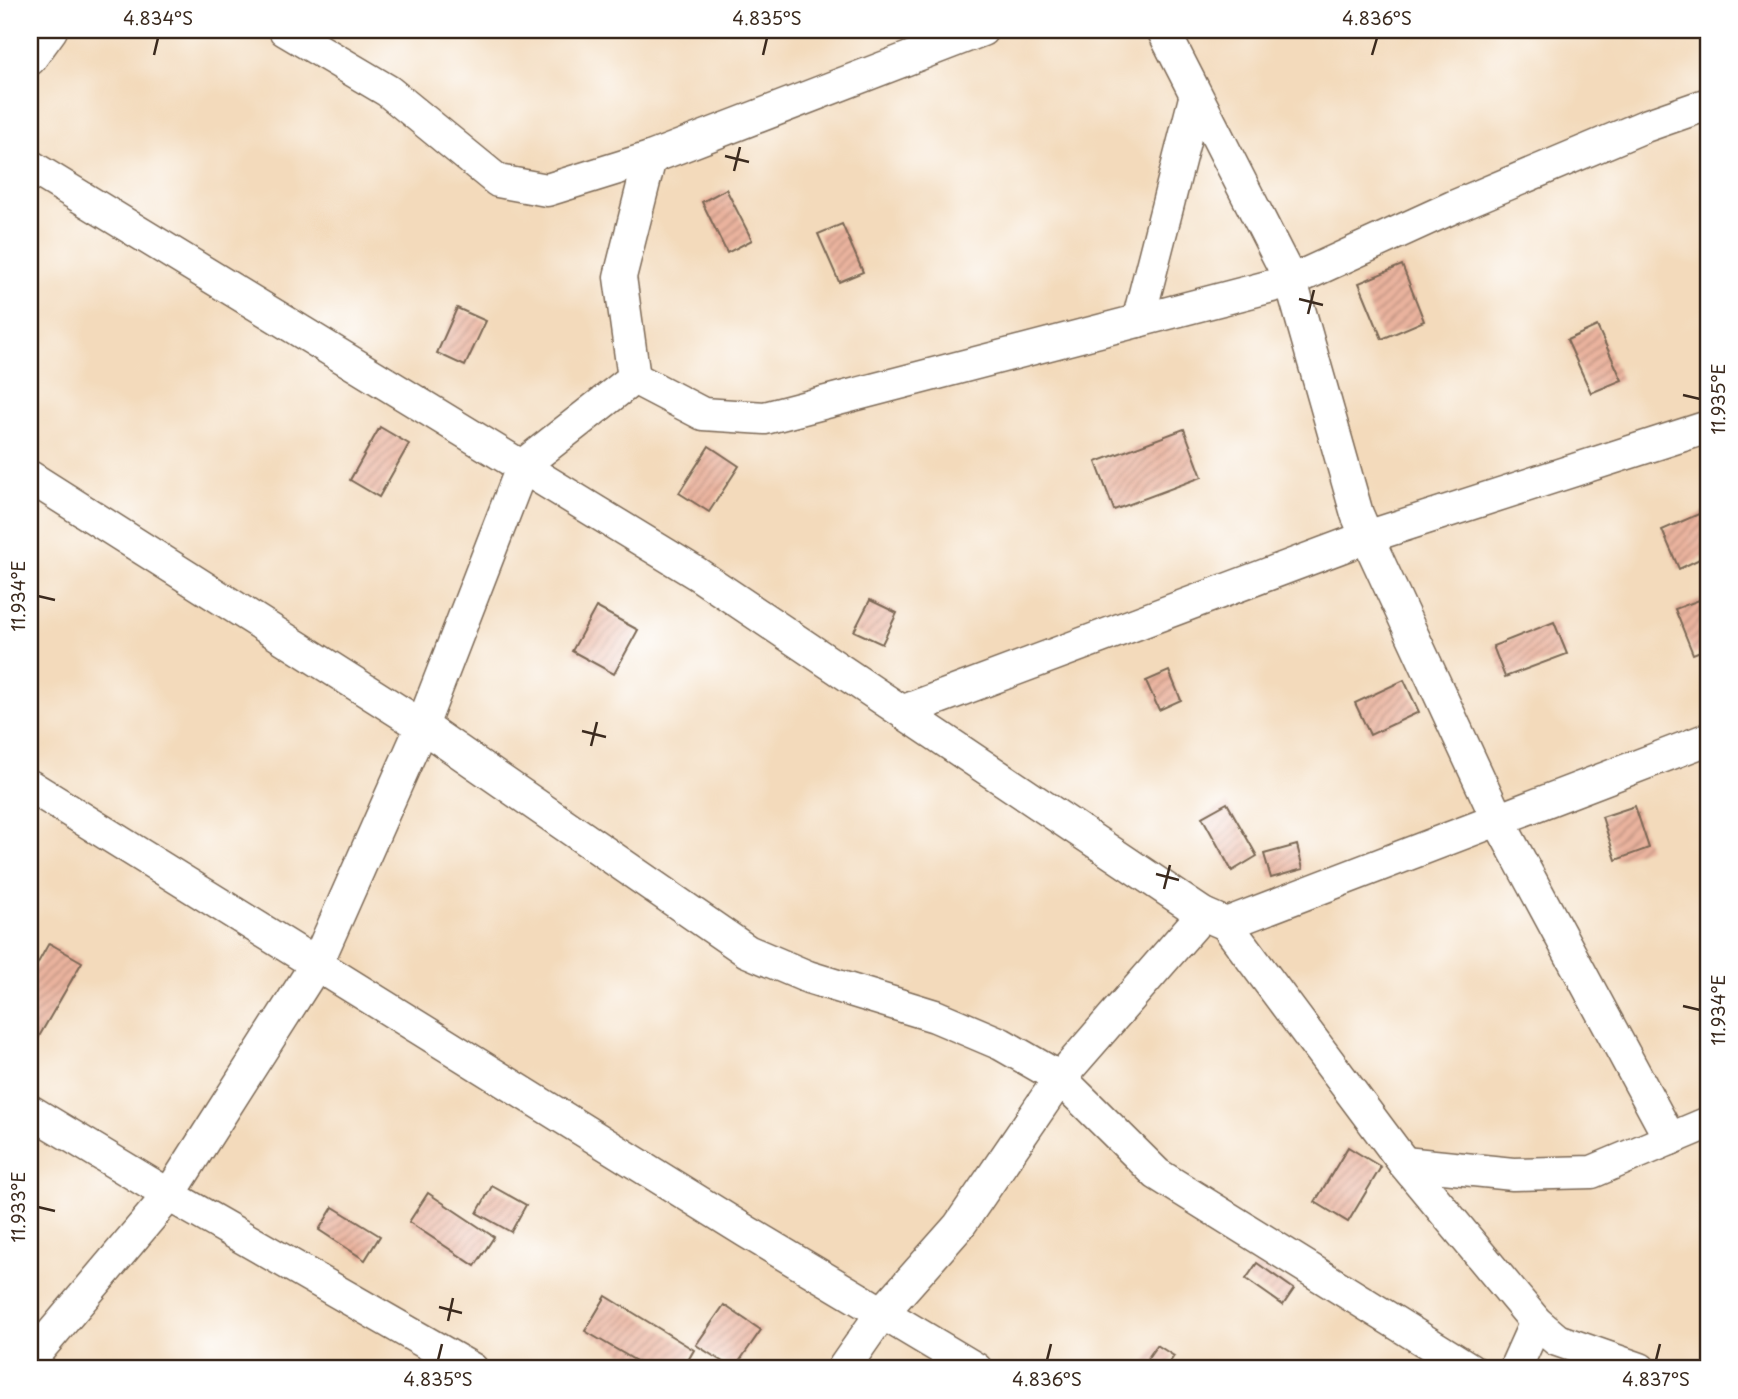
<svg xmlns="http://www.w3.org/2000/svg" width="1738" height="1399" viewBox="0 0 1738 1399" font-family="'Playpen Sans',sans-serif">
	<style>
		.building { fill: url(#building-hatch) }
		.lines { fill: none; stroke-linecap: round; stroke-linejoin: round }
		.street-casing { stroke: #7b6855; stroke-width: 35 }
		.street { stroke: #fff; stroke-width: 32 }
		.ticks { fill: none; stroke: #3b2a1e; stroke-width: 2.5 }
		.neatline { fill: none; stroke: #3b2a1e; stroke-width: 2.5 }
		.ticks-label { font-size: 18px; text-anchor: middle; fill: #3b2a1e }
	</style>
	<defs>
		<pattern id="building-hatch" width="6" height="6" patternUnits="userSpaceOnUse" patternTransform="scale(1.75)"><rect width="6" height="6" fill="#eab39e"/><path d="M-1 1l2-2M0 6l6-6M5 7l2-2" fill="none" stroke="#bf9280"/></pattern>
	</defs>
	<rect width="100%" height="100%" fill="#fff"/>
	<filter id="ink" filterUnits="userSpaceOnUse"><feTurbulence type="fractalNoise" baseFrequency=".0143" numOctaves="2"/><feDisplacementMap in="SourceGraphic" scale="14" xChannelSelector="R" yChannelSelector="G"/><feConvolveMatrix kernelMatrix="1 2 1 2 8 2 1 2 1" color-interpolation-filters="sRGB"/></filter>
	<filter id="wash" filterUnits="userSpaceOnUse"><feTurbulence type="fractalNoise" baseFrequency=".00686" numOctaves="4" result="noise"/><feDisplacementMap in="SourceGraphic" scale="28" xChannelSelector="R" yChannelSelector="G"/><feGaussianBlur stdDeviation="1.57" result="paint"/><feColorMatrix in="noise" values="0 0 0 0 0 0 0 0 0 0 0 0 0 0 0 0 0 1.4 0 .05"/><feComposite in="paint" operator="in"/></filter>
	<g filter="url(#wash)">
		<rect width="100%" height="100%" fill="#f3dabb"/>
		<g id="blocks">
			<!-- building -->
			<g class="building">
				<path d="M726 189 752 240 727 253 702 202Z"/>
				<path d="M842 224 863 272 839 282 818 234Z"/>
				<path d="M1402 265 1424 321 1382 339 1359 283Z"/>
				<path d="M457 308 486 321 465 366 437 353Z"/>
				<path d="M1597 326 1622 380 1591 393 1567 340Z"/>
				<path d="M380 427 409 444 379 497 350 480Z"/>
				<path d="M1184 429 1202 477 1114 510 1096 462Z"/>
				<path d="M709 446 739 466 709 512 679 493Z"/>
				<path d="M1708 510V555L1679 569 1662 530Z"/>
				<path d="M1702 599 1708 615V648L1693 654 1675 609Z"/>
				<path d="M870 600 897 613 882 644 854 631Z"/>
				<path d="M596 607 638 630 614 674 572 651Z"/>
				<path d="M1554 622 1567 654 1505 677 1493 646Z"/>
				<path d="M1169 671 1181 700 1159 710 1146 681Z"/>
				<path d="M1404 680 1419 712 1370 735 1355 703Z"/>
				<path d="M1227 803 1257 856 1232 871 1202 817Z"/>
				<path d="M1635 806 1649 848 1616 860 1602 817Z"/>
				<path d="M1297 845 1303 869 1271 878 1264 854Z"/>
				<path d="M49 943 82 962 30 1052V977Z"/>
				<path d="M1348 1147 1381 1167 1348 1222 1315 1202Z"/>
				<path d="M492 1186 526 1205 511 1232 477 1213Z"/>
				<path d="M428 1193 494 1237 475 1266 409 1222Z"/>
				<path d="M333 1207 380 1236 365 1260 319 1230Z"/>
				<path d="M1257 1263 1294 1289 1283 1305 1246 1279Z"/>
				<path d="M606 1296 694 1350 683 1369H650L585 1331Z"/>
				<path d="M724 1305 761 1330 734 1369 696 1345Z"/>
				<path d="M1157 1345 1174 1356 1165 1369H1140Z"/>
			</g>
		</g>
	</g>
	<g filter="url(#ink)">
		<use href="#blocks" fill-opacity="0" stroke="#7b6855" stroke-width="2"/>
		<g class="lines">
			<!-- street casing -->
			<g class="street-casing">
				<g id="street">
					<path d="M285 30 388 91 498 181 547 190 650 158 982 30"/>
					<path d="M1163 30 1291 281 1357 514 1367 537 1497 818 1670 1139"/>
					<path d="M30 59 51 30"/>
					<path d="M30 166 696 573 1203 914 1226 924 1708 739"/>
					<path d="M1138 321 1195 98"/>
					<path d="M634 378 703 414 765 418 1291 281 1453 207 1645 126 1708 104"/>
					<path d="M634 378 620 277 650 158"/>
					<path d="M30 477 422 726 747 951 808 977 935 1016 1001 1044 1060 1078 1203 914"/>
					<path d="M904 711 1367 537 1708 427"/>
					<path d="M30 786 747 1232 976 1369"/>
					<path d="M1226 924 1404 1163 1536 1322 1557 1340 1640 1369"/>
					<path d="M30 1111 169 1195 472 1369"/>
					<path d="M1404 1163 1513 1174 1592 1172 1708 1123"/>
					<path d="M30 1360 169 1195 317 963 422 726 523 465 634 378"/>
					<path d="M843 1369 882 1313 959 1226 1060 1078 1157 1174 1470 1369"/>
					<path d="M1515 1369 1536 1322"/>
				</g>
			</g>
			<!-- street -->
			<use href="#street" class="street"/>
		</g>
	</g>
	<!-- ticks -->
	<path class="ticks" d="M154 55 158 38M763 55 767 38M1372 55 1377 38M725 156 749 162M734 171 740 147M1299 299 1323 305M1308 314 1314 290M1683 395 1700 399M38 596 55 600M582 731 606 737M591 746 597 722M1156 874 1179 880M1164 889 1170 865M1683 1006 1700 1010M38 1207 55 1211M439 1307 462 1313M448 1321 453 1298M438 1360 442 1344M1047 1360 1051 1344M1656 1360 1660 1344"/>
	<!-- margin -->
	<rect width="1738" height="1399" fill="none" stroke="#fff" stroke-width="77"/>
	<rect x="38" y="38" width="1662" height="1322" class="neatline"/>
	<g class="ticks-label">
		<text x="158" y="25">4.834°S</text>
		<text x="767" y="25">4.835°S</text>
		<text x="1377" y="25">4.836°S</text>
		<text transform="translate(1719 399) rotate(-90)" y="6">11.935°E</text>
		<text transform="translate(19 596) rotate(-90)" y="6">11.934°E</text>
		<text transform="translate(1719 1010) rotate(-90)" y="6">11.934°E</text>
		<text transform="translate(19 1207) rotate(-90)" y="6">11.933°E</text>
		<text x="438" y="1386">4.835°S</text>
		<text x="1047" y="1386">4.836°S</text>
		<text x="1656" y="1386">4.837°S</text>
	</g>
</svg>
